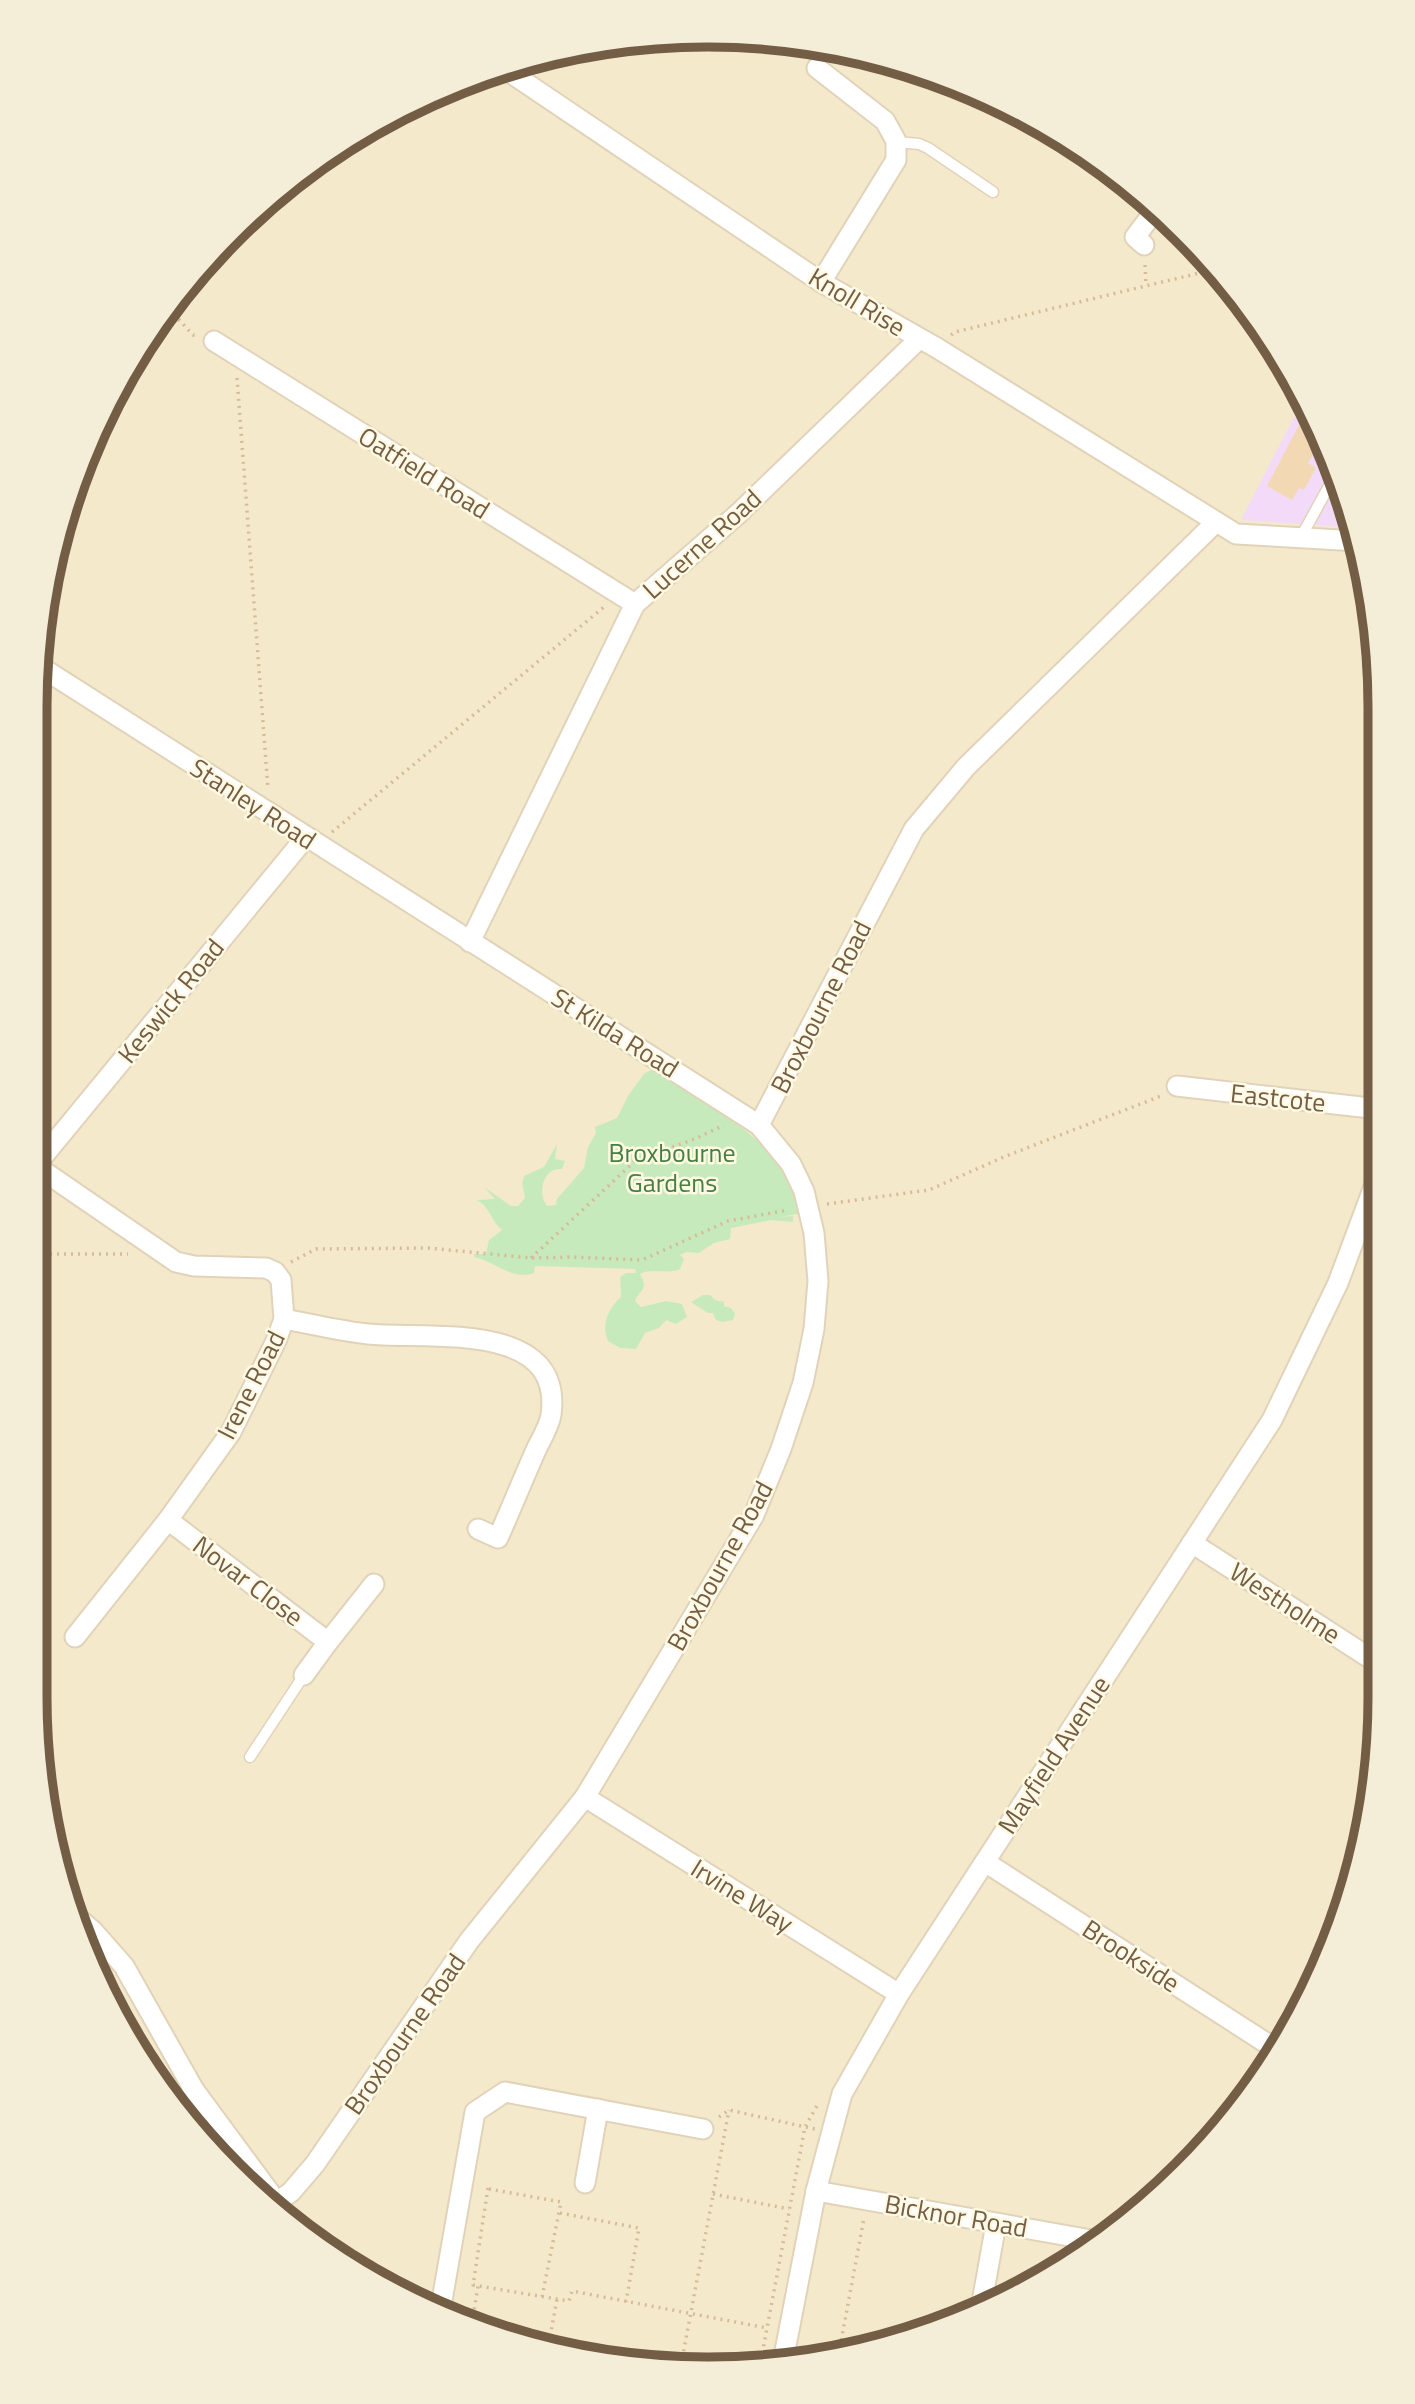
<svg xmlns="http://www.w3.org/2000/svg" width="1415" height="2404" viewBox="0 0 1415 2404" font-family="'Titillium Web',sans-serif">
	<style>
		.residential { fill: #f5e9cb }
		.education { fill: #f3daf9 }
		.green { fill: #c7eabc }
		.building { fill: #f3d8b4 }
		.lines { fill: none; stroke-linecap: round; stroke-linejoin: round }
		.lane-casing { stroke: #e1d3b9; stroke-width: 13 }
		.street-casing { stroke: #e1d3b9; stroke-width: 23 }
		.path { stroke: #d7bb98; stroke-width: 3.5; stroke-dasharray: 2 5; stroke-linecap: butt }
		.lane { stroke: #fff; stroke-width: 10 }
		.street { stroke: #fff; stroke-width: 19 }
		.labels { text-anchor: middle; stroke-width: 5; stroke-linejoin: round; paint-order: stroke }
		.street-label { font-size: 26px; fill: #735d45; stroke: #fff9e4 }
		.park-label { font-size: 26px; fill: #477f40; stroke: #fff9e4 }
		.rim { fill: none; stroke: #735d45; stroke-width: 9 }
	</style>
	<rect width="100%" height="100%" fill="#fdf6dd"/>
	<!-- residential -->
	<path class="residential" d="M708 35 839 48 965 86 1081 149 1213 264 1290 372 1357 533 1379 663V1741L1344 1913 1266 2070 1117 2230 923 2333 707 2369 492 2333 298 2230 174 2106 71 1912 35 1696 36 663 71 491 149 334 232 232 334 148 451 86 577 48Z"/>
	<!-- education -->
	<path class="education" d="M1294 417 1313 427 1355 528 1241 520Z"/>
	<!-- green -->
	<g class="green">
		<path d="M673 1063 684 1065 693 1072 698 1080 733 1121 766 1147 779 1162 792 1186 802 1213 780 1217 793 1216V1222L771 1220 731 1228 730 1239 714 1243 699 1253 686 1252 680 1255 684 1259 680 1269C667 1275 653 1267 640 1274 649 1291 641 1287 635 1301L641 1307 666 1301 682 1304 687 1317 676 1324 666 1320 659 1328 645 1333 636 1349 620 1348 608 1341C601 1324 608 1309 621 1297L620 1277 626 1273H636L635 1269 535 1266 534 1273C512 1281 495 1261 474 1257V1254H486L489 1240 502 1230C491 1221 490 1207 477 1200L495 1199 484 1187 511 1206H518L525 1198 522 1183 524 1176 544 1167 557 1144 555 1159 565 1161 562 1169C543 1167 537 1193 547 1206L556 1205 557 1199 584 1168 588 1147 596 1133 595 1127 617 1118 628 1096 644 1074 654 1068Z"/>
		<path d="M703 1295H710L715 1300 724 1302V1306L731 1308 735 1314 733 1320 722 1322 716 1320 713 1313H708L691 1302Z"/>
	</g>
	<!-- building -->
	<path class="building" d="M1301 421 1313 427 1320 443 1308 463 1316 468 1304 490 1299 488 1292 500 1267 486Z"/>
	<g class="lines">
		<!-- lane casing -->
		<g class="lane-casing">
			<g id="lane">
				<path d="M897 142 919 144 928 148 993 192"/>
				<path d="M1301 537 1334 477"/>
				<path d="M250 1757 304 1675"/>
			</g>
		</g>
		<!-- street casing -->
		<g class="street-casing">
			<g id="street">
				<path d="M817 68 885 121 896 141V160L821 282"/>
				<path d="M505 69 821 282 937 348 1236 534 1358 541"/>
				<path d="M1144 245 1135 237 1154 212"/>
				<path d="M214 341 635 604"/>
				<path d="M36 664 759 1125"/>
				<path d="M470 942 635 604 739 513 919 339"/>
				<path d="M1177 1086 1379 1109"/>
				<path d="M36 1165 306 837"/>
				<path d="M36 1166 176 1262 194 1266 266 1268 275 1272 281 1280 284 1319 276 1341 231 1432 168 1520 75 1637"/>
				<path d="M284 1319C312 1324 340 1331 368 1334 427 1340 564 1319 551 1415 549 1427 541 1439 536 1450 523 1479 511 1509 498 1538L478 1529"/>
				<path d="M168 1520 328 1642 304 1675"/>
				<path d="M1192 1543 1379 1664"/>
				<path d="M328 1642 374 1584"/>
				<path d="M585 1797 899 1994"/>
				<path d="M985 1862 1277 2050"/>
				<path d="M70 1911 94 1932 124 1966 194 2090 296 2228"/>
				<path d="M179 2110 194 2090"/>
				<path d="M585 2183 598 2109"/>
				<path d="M816 2191 1097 2241"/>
				<path d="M277 2202 291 2192 315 2164 469 1941 585 1797 754 1515 781 1449 803 1383 814 1329 818 1281 814 1233 804 1191 791 1164 759 1125 914 829 966 767 1215 523"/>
				<path d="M982 2302 996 2224"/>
				<path d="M441 2306 475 2112 505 2092 703 2129"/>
				<path d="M784 2356 816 2191 842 2094 899 1994 1272 1420 1338 1283 1379 1173"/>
			</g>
		</g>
		<!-- path -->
		<g class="path">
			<path d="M1145 265 1146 285"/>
			<path d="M169 309 193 335 197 336"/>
			<path d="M951 335 955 332 1216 269"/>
			<path d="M237 378 268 789"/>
			<path d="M332 832 604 607"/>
			<path d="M827 1204 929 1190 1006 1156 1161 1096"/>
			<path d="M36 1254H128"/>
			<path d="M531 1258 635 1161 697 1138 724 1125"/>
			<path d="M291 1262 316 1249 428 1248 531 1258 571 1257 642 1260 728 1221 788 1210"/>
			<path d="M719 2117 729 2110 815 2129"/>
			<path d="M488 2188 473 2285 569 2301 572 2291 767 2328"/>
			<path d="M489 2189 561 2202 542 2297"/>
			<path d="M713 2194 789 2209"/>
			<path d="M560 2213 639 2228 626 2302"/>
			<path d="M472 2323 478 2286"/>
			<path d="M549 2343 557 2299"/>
			<path d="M840 2347 864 2218"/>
			<path d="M761 2360 805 2127 818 2104"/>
			<path d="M681 2365 729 2110"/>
		</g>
		<!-- lane -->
		<use href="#lane" class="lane"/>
		<!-- street -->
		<use href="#street" class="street"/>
	</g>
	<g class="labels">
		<!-- street labels -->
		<g class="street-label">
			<text transform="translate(857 302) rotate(31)" y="9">Knoll Rise</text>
			<text transform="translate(424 473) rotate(32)" y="9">Oatfield Road</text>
			<text transform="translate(702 544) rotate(-42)" y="9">Lucerne Road</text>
			<text transform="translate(253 804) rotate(33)" y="9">Stanley Road</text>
			<text transform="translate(171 1001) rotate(-51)" y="9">Keswick Road</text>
			<text transform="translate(821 1007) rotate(-63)" y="9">Broxbourne Road</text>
			<text transform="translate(615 1033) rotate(32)" y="9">St Kilda Road</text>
			<text transform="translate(1278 1098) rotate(6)" y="9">Eastcote</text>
			<text transform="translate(251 1385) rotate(-63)" y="9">Irene Road</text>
			<text transform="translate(720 1566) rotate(-61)" y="9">Broxbourne Road</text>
			<text transform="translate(248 1581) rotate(37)" y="9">Novar Close</text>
			<text transform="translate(1285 1603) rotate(33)" y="9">Westholme</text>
			<text transform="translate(1054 1755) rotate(-57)" y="9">Mayfield Avenue</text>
			<text transform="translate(742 1896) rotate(32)" y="9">Irvine Way</text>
			<text transform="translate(1131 1956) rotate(33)" y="9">Brookside</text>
			<text transform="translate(405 2034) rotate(-55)" y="9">Broxbourne Road</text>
			<text transform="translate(956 2216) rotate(10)" y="9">Bicknor Road</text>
		</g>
		<!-- park labels -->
		<g class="park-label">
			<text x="672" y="1162">Broxbourne<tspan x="672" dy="30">Gardens</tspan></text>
		</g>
	</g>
	<!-- crop -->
	<path d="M0 0H1415V2404H0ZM707 47H708A660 660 0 0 1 1368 707V1697A660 660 0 0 1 708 2357H707A660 660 0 0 1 47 1697V707A660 660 0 0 1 707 47Z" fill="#f4edd7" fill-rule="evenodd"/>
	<path class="rim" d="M707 47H708A660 660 0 0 1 1368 707V1697A660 660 0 0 1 708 2357H707A660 660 0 0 1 47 1697V707A660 660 0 0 1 707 47Z"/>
</svg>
